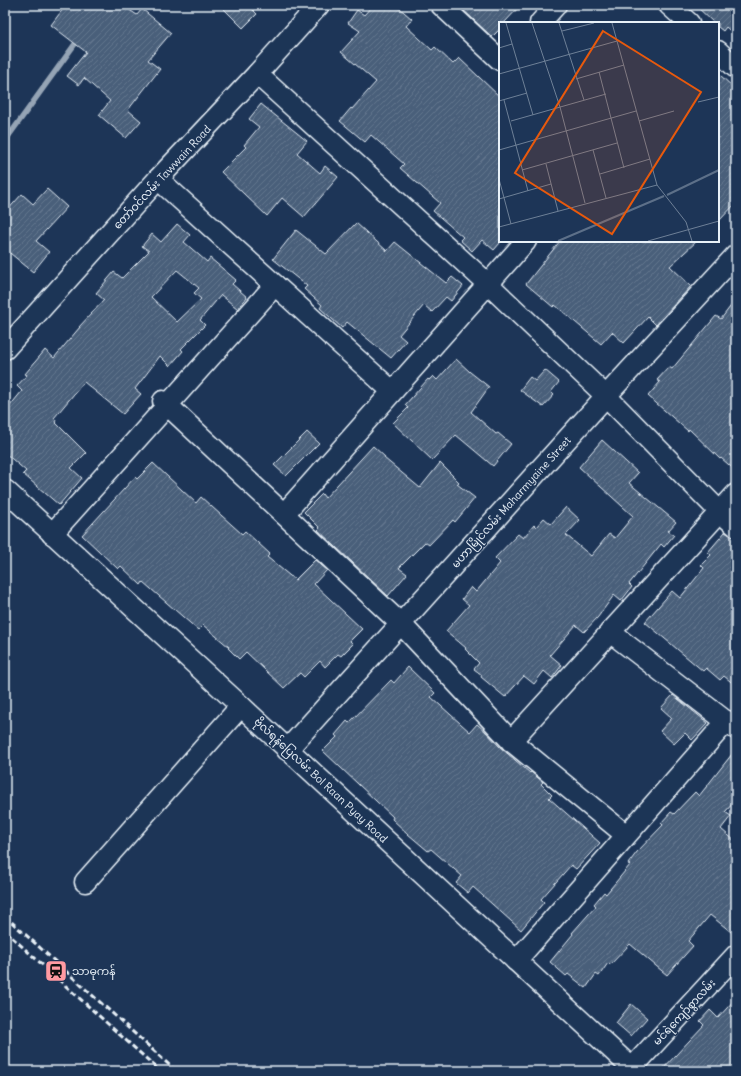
<svg xmlns="http://www.w3.org/2000/svg" width="741" height="1076" viewBox="0 0 741 1076" font-family="Delius,'Noto Sans Myanmar',sans-serif">
	<style>
		.lines { fill: none; stroke-linecap: round; stroke-linejoin: round }
		.stream { stroke: #95a4b5; stroke-width: 5.5 }
		.building { fill: url(#building-hatch); stroke: #e8f1f8; fill-rule: evenodd }
		.street-casing { stroke: #e8f1f8; stroke-width: 23 }
		.street { stroke: #1d3557; stroke-width: 20 }
		.rail { stroke: #e8f1f8; stroke-width: 3; stroke-dasharray: 6 3; stroke-linecap: butt }
		.labels { text-anchor: middle; stroke-width: 3; stroke-linejoin: round; paint-order: stroke }
		.street-label { font-size: 11px; fill: #e8f1f8; stroke: #1d3557 }
		.poi-label { font-size: 11px; fill: #e8f1f8; stroke: #1d3557; text-anchor: start }
		.inset-river { fill: none; stroke: #5d7089; stroke-width: 2 }
		.inset-road { fill: none; stroke: #6e8097; stroke-width: 1 }
		.view { fill: #e8590c; fill-opacity: 0.15; stroke: #e8590c; stroke-width: 2 }
		.inset-edge { fill: none; stroke: #e8f1f8; stroke-width: 2 }
	</style>
	<defs>
		<pattern id="building-hatch" width="6" height="6" patternUnits="userSpaceOnUse"><rect width="6" height="6" fill="#495e7a"/><path d="M-1 1l2-2M0 6l6-6M5 7l2-2" fill="none" stroke="#63768e"/></pattern>
	</defs>
	<rect width="100%" height="100%" fill="#1d3557"/>
	<filter id="ink" filterUnits="userSpaceOnUse"><feTurbulence type="fractalNoise" baseFrequency=".025" numOctaves="2"/><feDisplacementMap in="SourceGraphic" scale="8" xChannelSelector="R" yChannelSelector="G"/><feConvolveMatrix kernelMatrix="1 2 1 2 8 2 1 2 1" color-interpolation-filters="sRGB"/></filter>
	<g filter="url(#ink)">
		<g class="lines">
			<!-- stream -->
			<path class="stream" d="M5 141 80 37"/>
		</g>
		<!-- building -->
		<g class="building">
			<path d="M66 5H122L137 15 142 9 171 33 148 60 160 69 128 110 141 121 126 138 99 115 110 101 84 78 79 85 67 76 86 52 51 25Z"/>
			<path d="M220 5H248L257 14 243 28Z"/>
			<path d="M373 5H396L412 19 406 26 432 50 435 47 453 64 459 58 500 97V243L494 250 482 240 472 251 460 240 463 237 433 211 440 203 400 168 404 164 371 135 365 142 340 121 351 108 352 109 376 82 341 52 360 31 348 23 357 10 364 15Z"/>
			<path d="M458 5H521L504 23H500V29L492 37Z"/>
			<path d="M695 5H736V36L726 27 723 31 718 27V23H714Z"/>
			<path d="M718 73 736 90V203L718 222Z"/>
			<path d="M261 104 307 141 297 153 320 173 325 166 338 177 304 217 282 198 267 216 221 172 246 147 244 145 259 127 249 119Z"/>
			<path d="M47 189 67 207 36 241 49 252 33 272 5 249V213L22 194 33 204Z"/>
			<path d="M356 223 387 251 395 242 446 283 452 277 463 286 451 301 446 297 432 312 424 305 399 335 406 341 391 358 347 322 342 328 320 308 322 305 304 289 307 286 273 259 296 230 326 254Z"/>
			<path d="M177 224 190 235 184 242 207 262 210 258 236 280 232 284 247 297 238 309 221 295 200 320 205 325 181 349 183 351 170 366 160 356 135 389 141 394 123 414 84 382 54 418 56 420 55 422 86 453 71 468 82 478 59 505 23 474 26 471 5 453V412L22 391 17 386 27 375 25 374 45 350 54 358 80 327H79L104 300 96 293 114 272 122 278 149 251 142 246 152 234 161 242ZM177 270 199 288 194 293 201 299 177 322 151 297Z"/>
			<path d="M560 241H697L670 266 691 286 656 325 648 317 624 343 612 332 601 344 555 305 553 307 526 284Z"/>
			<path d="M736 299V471L721 458 720 459 689 429 688 431 648 396 660 382 657 380 669 367 672 369 716 316 721 319Z"/>
			<path d="M456 359 470 372 489 387 471 412 496 434 498 433 511 444 493 466 456 435 432 460 393 423 408 408 405 405 428 379 429 380 433 376 437 380Z"/>
			<path d="M545 370 559 382 551 392 554 395 543 407 520 390 530 377 535 381Z"/>
			<path d="M307 432 319 443 286 476 274 465Z"/>
			<path d="M602 440 638 473 629 483 676 522 668 531 674 535 664 547 661 544 629 584 632 587 621 601 614 595 598 617 584 632 576 625 550 655 562 665 552 678 544 671 534 684 524 676 505 697 481 677 482 675 474 669 479 663 465 649 466 648 446 631 469 605 462 599 471 587 476 592 500 563 495 558 518 534 523 538 534 525 536 527 544 518 551 524 566 507 580 520 566 535 591 556 609 534 615 538 633 516 579 467Z"/>
			<path d="M373 446 385 457 384 458 420 488 440 463 459 482 457 484 475 498 455 522 453 520 429 545 425 542 399 568 407 574 388 596 318 530 320 528 304 512 322 494 325 498Z"/>
			<path d="M153 463 196 503 201 497 242 534 245 531 270 554 267 557 295 580 315 560 327 570 314 584 362 629 350 641 353 644 341 656 338 654 325 667 320 661 304 677 300 673 284 688 246 652 239 659 228 648 229 647 203 625 198 630 143 582 141 585 121 566 118 569 82 535 135 477 137 479Z"/>
			<path d="M725 532 736 538V686L724 676 720 680 706 668 703 671 645 622 672 591 680 598 704 568 701 565 711 555 708 552Z"/>
			<path d="M408 667 435 693 431 697 470 732 477 724 486 732 500 747 530 773 531 772 543 782 541 784 552 795 549 798 600 843 576 869 571 865 541 899 544 902 521 930 473 887 468 893 456 883 462 876 431 849 428 851 408 834 392 819 393 817 323 751 337 737 335 735 347 721 349 723 391 680 394 683Z"/>
			<path d="M673 695 708 723 692 740 685 733 674 744 660 731 672 718 661 708Z"/>
			<path d="M736 749V800L725 812 731 816 721 829 736 842V936L710 915 688 941 693 946 667 975 656 966 630 944 610 965 608 963 599 976 596 974 586 988 568 974 566 976 550 962 573 934 572 933 596 906 594 904 604 892 606 894 630 865 628 864 637 852 663 825 661 823 671 812 674 814 695 792 699 796Z"/>
			<path d="M736 998V1071H661L704 1025 700 1021 710 1010 718 1018Z"/>
			<path d="M631 1004 647 1018 631 1036 616 1023Z"/>
		</g>
		<g class="lines">
			<!-- street casing -->
			<g class="street-casing">
				<g id="street">
					<path d="M441 5 500 60"/>
					<path d="M669 5 689 23"/>
					<path d="M540 23 556 5"/>
					<path d="M718 51 736 68"/>
					<path d="M257 74 488 284 606 396 720 512 736 526"/>
					<path d="M158 179 392 391"/>
					<path d="M5 349 158 179 257 74 319 5"/>
					<path d="M163 401 401 624 511 741 626 835"/>
					<path d="M5 490 241 706 635 1071"/>
					<path d="M284 514 526 241"/>
					<path d="M52 534 275 285"/>
					<path d="M610 632 736 729"/>
					<path d="M511 741 736 494"/>
					<path d="M287 750 606 396 736 255"/>
					<path d="M85 882 241 706"/>
					<path d="M516 961 727 721"/>
					<path d="M632 1068 736 955"/>
				</g>
			</g>
			<!-- street -->
			<use href="#street" class="street"/>
			<!-- rail -->
			<g class="rail">
				<path d="M5 916 176 1071"/>
				<path d="M5 931 160 1071"/>
			</g>
		</g>
	</g>
	<!-- icons -->
	<defs>
		<g id="station-square" transform="scale(1.15)"><rect x="-9" y="-9" width="18" height="18" rx="4" fill="#ff9aa2" stroke="#1d3557"/><path d="M-3-6H3Q5-6 5-4V2Q5 4 3 4L4.5 6H3L1.5 4h-3L-3 6H-4.5L-3 4Q-5 4-5 2V-4Q-5-6-3-6ZM-3.5-4v3h7v-3ZM-3.5 1v1.5H-2V1ZM2 1v1.5H3.5V1Z" fill="#111"/></g>
	</defs>
	<g fill-rule="evenodd">
		<use href="#station-square" x="56" y="971"/>
	</g>
	<g class="labels">
		<!-- street labels -->
		<g class="street-label">
			<text transform="translate(162 177) rotate(-47)" y="4">တော်ဝင်လမ်း Tawwain Road</text>
			<text transform="translate(511 502) rotate(-48)" y="4">မဟာမြိုင်လမ်း Maharmyaine Street</text>
			<text transform="translate(321 780) rotate(43)" y="4">ဗိုလ်ရန်ပြေလမ်း Bol Raan Pyay Road</text>
			<text transform="translate(684 1012) rotate(-47)" y="4">မင်ရဲကျော်စွာလမ်း</text>
		</g>
		<!-- poi labels -->
		<g class="poi-label">
			<text x="72" y="975">သာဓုကန်</text>
		</g>
	</g>
	<!-- overview -->
	<g transform="translate(499 22)">
		<rect width="220" height="220" fill="#1d3557"/>
		<path class="inset-river" d="M168 173 220 148M59 219 165 174"/>
		<path class="inset-road" d="M7 1 34 93M33 1 61 85 86 181M60 1 85 78M113 1 158 163 187 200 193 219M63 9 95 1M0 26 13 22M100 50 125 146M0 52 118 19M77 57 125 43M5 78 29 169M0 79 28 71M199 80 220 75M12 99 107 72M140 99 175 89M0 128 137 89M94 128 107 176M47 142 59 189M23 148 118 121M101 152 151 137M0 157 12 202M0 177 52 162M0 205 158 163M149 219 220 199"/>
		<path class="view" d="M104 9 202 70 113 212 16 151Z"/>
		<rect width="220" height="220" class="inset-edge"/>
	</g>
	<!-- margin -->
	<rect width="741" height="1076" fill="none" stroke="#1d3557" stroke-width="20"/>
	<rect x="10" y="10" width="721" height="1056" fill="none" stroke="#e8f1f8" stroke-width="1.5" filter="url(#ink)"/>
</svg>
